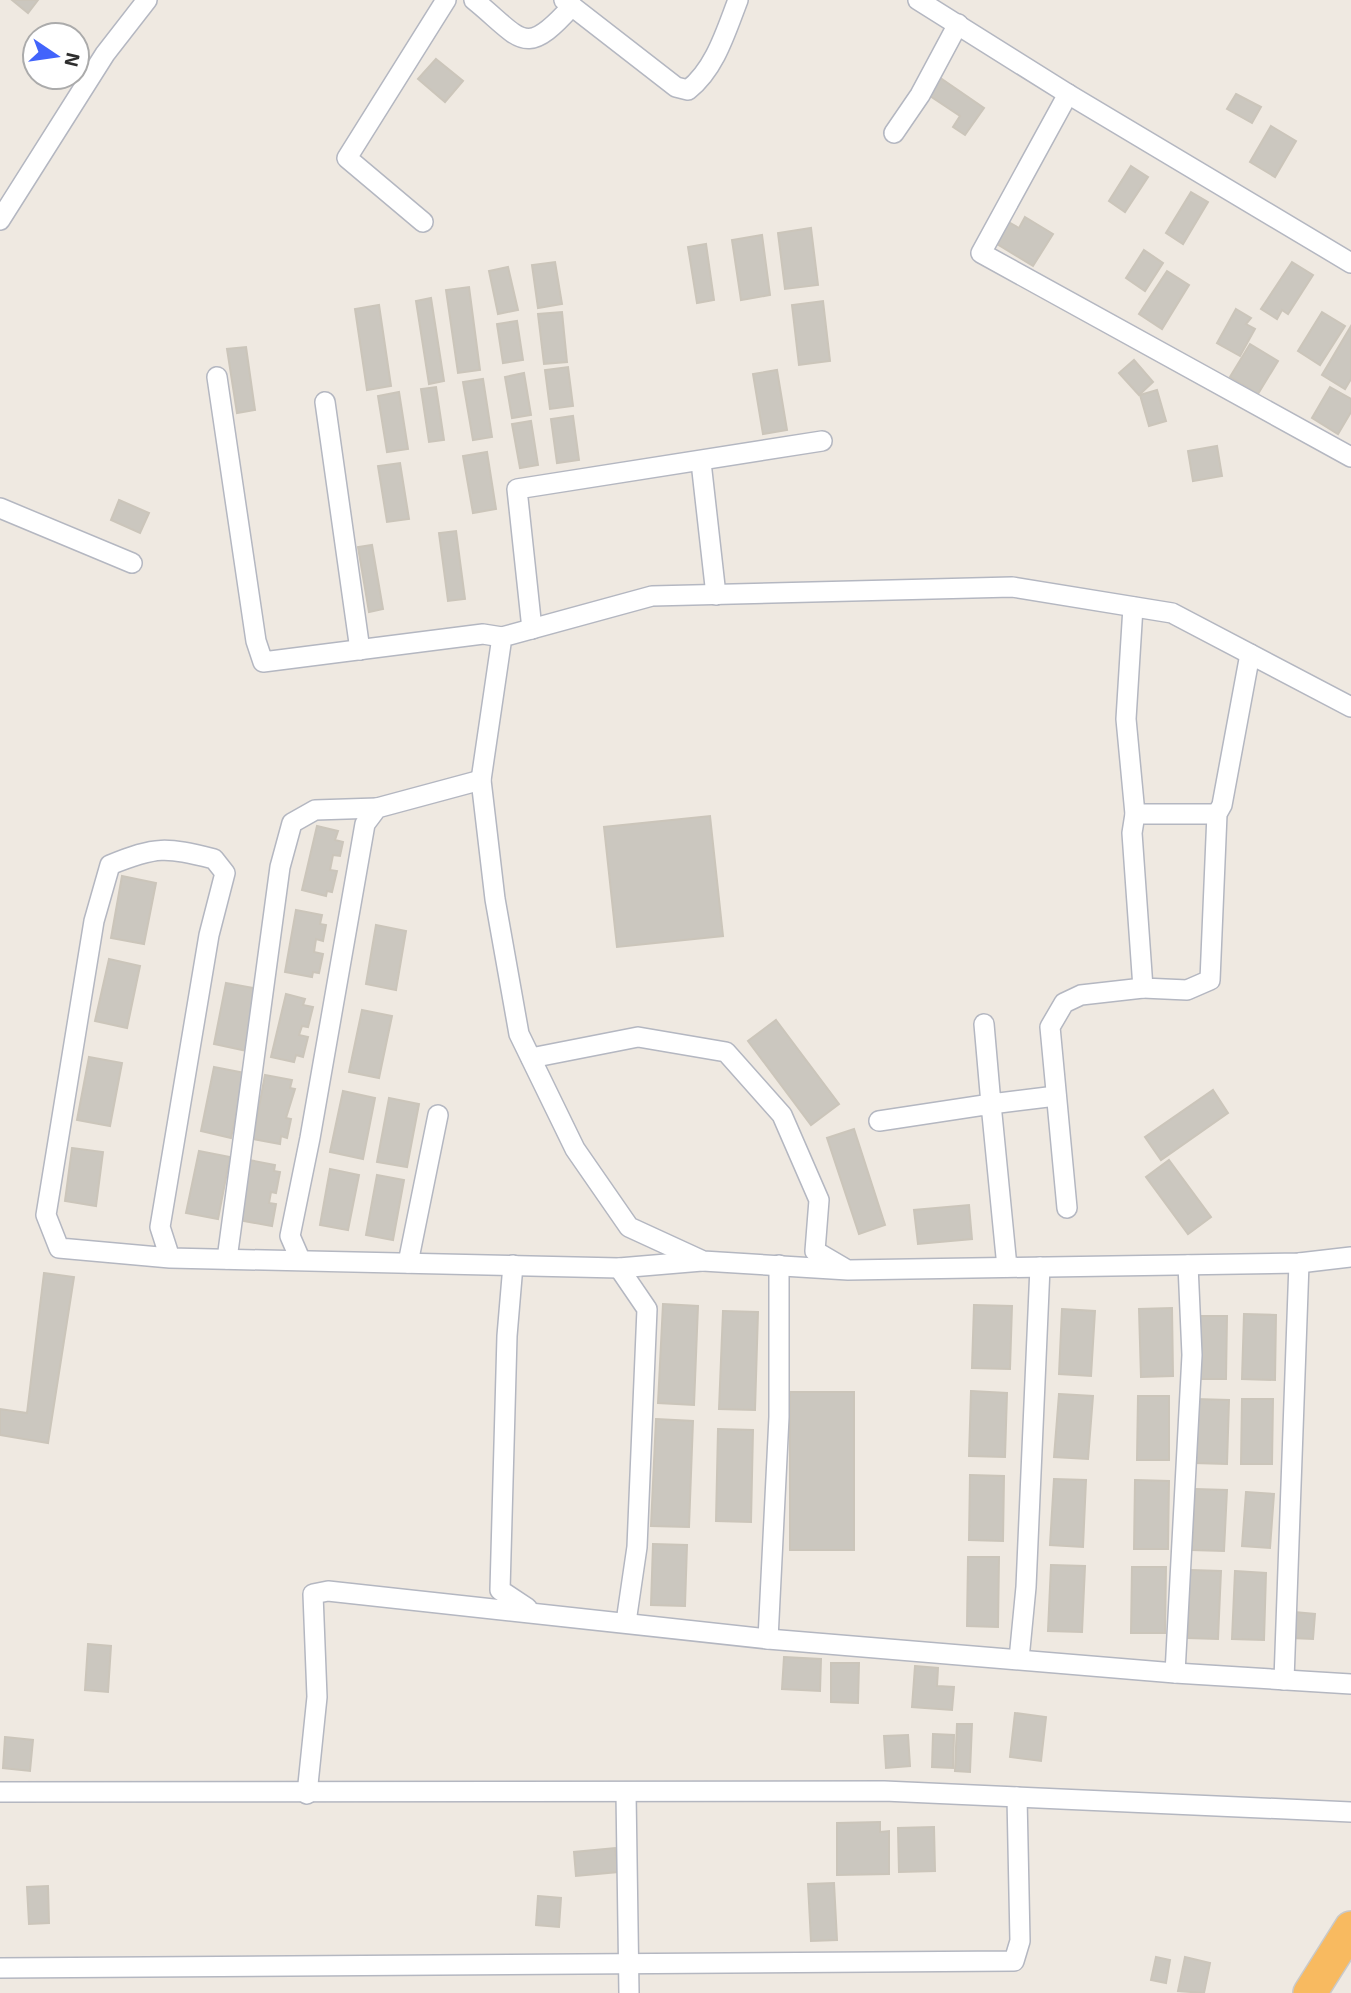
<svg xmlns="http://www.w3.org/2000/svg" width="1351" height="1993" viewBox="0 0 1351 1993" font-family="'Exo 2',sans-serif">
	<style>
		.building { fill: #cbc7bf; stroke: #cbc5ba; stroke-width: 2 }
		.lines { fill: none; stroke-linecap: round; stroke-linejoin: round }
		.minor-casing { stroke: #b4b7c1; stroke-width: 22 }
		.trunk-casing { stroke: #c9c9c9; stroke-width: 36 }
		.minor { stroke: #fff; stroke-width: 19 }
		.trunk { stroke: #f8ba60; stroke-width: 33 }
	</style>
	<rect width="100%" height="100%" fill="#efe9e1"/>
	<!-- building -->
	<g class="building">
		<path d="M12 0H38L28 13Z"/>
		<path d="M436 59 463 81 445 102 418 79Z"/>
		<path d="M939 77 984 108 965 135 953 127 960 116 927 94Z"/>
		<path d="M1236 94 1261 107 1252 123 1227 109Z"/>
		<path d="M1271 126 1296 141 1275 177 1250 162Z"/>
		<path d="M1131 166 1148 177 1125 212 1109 201Z"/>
		<path d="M1191 192 1208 202 1183 244 1166 233Z"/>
		<path d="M1025 217 1053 234 1033 266 992 241 1005 220 1019 228Z"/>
		<path d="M811 228 818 285 785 289 778 233Z"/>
		<path d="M762 235 770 295 741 300 732 240Z"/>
		<path d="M706 244 714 300 697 303 688 247Z"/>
		<path d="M1144 250 1163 263 1145 291 1126 278Z"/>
		<path d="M555 262 562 304 538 308 532 265Z"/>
		<path d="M1292 262 1313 275 1288 314 1282 310 1277 319 1261 309Z"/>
		<path d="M508 267 518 310 498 314 489 271Z"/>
		<path d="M1167 271 1189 285 1162 329 1139 314Z"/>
		<path d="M469 287 480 370 458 373 446 290Z"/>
		<path d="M431 298 444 381 429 384 416 301Z"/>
		<path d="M823 301 830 361 799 365 792 305Z"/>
		<path d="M379 305 391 386 367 390 355 309Z"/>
		<path d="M1236 309 1251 318 1246 324 1255 329 1240 356 1217 343Z"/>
		<path d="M562 312 567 362 544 364 538 314Z"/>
		<path d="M1322 312 1345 326 1320 365 1298 351Z"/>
		<path d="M517 321 523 360 503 363 497 324Z"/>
		<path d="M1351 326V379L1345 389 1322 375Z"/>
		<path d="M1250 344 1278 361 1258 394 1230 377Z"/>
		<path d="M246 347 255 410 237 413 227 349Z"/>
		<path d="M1134 360 1153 382 1139 395 1119 373Z"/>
		<path d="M568 367 573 406 550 409 545 370Z"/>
		<path d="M777 370 787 430 763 434 753 374Z"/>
		<path d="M524 373 531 415 512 418 505 377Z"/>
		<path d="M483 379 492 437 473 440 463 382Z"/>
		<path d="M436 387 444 440 429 442 421 389Z"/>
		<path d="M1330 387 1351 399V412L1338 434 1312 418Z"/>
		<path d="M1157 390 1166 421 1149 426 1140 395Z"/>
		<path d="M399 392 408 449 387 452 378 396Z"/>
		<path d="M573 416 579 460 557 463 551 419Z"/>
		<path d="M531 421 538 465 520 468 512 424Z"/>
		<path d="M1217 446 1222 476 1193 481 1188 451Z"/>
		<path d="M487 452 496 509 473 513 463 456Z"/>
		<path d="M400 463 409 519 387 522 378 466Z"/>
		<path d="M119 500 149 513 140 533 111 520Z"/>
		<path d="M456 531 465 599 448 601 439 533Z"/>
		<path d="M372 545 383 609 369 612 358 547Z"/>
		<path d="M710 816 723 936 617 947 604 827Z"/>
		<path d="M317 826 338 831 335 840 343 842 340 856 333 855 330 870 337 871 332 892 327 891 326 896 302 890Z"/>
		<path d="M122 876 156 883 144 944 111 938Z"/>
		<path d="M296 910 322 915 320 924 326 925 323 941 316 939 314 952 323 954 319 973 313 972 312 977 285 972Z"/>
		<path d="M376 925 406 931 396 990 366 984Z"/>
		<path d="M109 959 140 966 127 1028 95 1021Z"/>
		<path d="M226 983 259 989 247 1051 214 1044Z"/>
		<path d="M286 994 305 999 303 1005 313 1007 308 1027 302 1026 299 1035 308 1037 303 1057 296 1055 294 1062 271 1057Z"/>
		<path d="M362 1010 392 1016 379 1078 349 1072Z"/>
		<path d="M776 1020 839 1104 811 1125 748 1041Z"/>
		<path d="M89 1057 122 1063 110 1126 77 1120Z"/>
		<path d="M214 1067 245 1073 231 1138 201 1131Z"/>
		<path d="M265 1075 292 1080 290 1088 295 1089 286 1118 291 1119 287 1138 281 1136 280 1144 253 1139Z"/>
		<path d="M1213 1090 1228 1113 1161 1160 1145 1137Z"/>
		<path d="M343 1091 375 1098 363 1159 330 1152Z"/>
		<path d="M389 1098 419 1104 407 1167 377 1162Z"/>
		<path d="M854 1129 885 1225 859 1234 827 1138Z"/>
		<path d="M72 1148 103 1152 96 1206 65 1201Z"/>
		<path d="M199 1151 230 1157 218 1219 186 1213Z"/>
		<path d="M249 1160 275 1165 274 1171 280 1172 276 1193 271 1192 269 1203 276 1204 272 1226 238 1220Z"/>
		<path d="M1169 1160 1211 1217 1188 1234 1146 1177Z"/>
		<path d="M330 1169 359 1175 348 1230 320 1225Z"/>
		<path d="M377 1175 404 1180 393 1240 366 1235Z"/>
		<path d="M969 1205 972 1239 918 1244 914 1210Z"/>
		<path d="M44 1273 74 1277 48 1443 0 1435V1409L27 1413Z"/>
		<path d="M663 1304 698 1306 694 1405 658 1403Z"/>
		<path d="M974 1305 1012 1306 1010 1369 972 1368Z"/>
		<path d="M1172 1308 1173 1376 1141 1377 1139 1309Z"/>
		<path d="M1062 1309 1095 1311 1091 1376 1059 1374Z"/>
		<path d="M723 1311 758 1312 755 1410 719 1409Z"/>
		<path d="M1244 1314 1276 1315 1275 1380 1242 1379Z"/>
		<path d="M1200 1316H1227L1226 1379H1200Z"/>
		<path d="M971 1391 1007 1393 1005 1457 969 1456Z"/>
		<rect x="790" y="1392" width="64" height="158"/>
		<path d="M1059 1394 1093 1396 1088 1459 1054 1457Z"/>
		<path d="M1138 1396H1169V1460H1137Z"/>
		<path d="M1195 1399 1229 1400 1227 1464 1194 1463Z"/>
		<path d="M1242 1399H1273L1272 1464H1241Z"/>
		<path d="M656 1419 693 1421 689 1527 651 1526Z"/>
		<path d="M718 1429 753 1430 751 1522 716 1521Z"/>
		<path d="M970 1475 1004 1476 1003 1541 969 1540Z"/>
		<path d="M1054 1479 1086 1480 1083 1547 1050 1545Z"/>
		<path d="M1135 1480 1169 1481 1168 1549H1134Z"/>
		<path d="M1195 1489 1227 1490 1224 1551 1192 1550Z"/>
		<path d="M1246 1492 1274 1494 1270 1548 1242 1546Z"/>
		<path d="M653 1544 687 1545 685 1606 651 1605Z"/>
		<path d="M968 1557H999L998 1627 967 1626Z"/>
		<path d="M1051 1565 1085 1566 1082 1632 1048 1631Z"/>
		<path d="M1132 1567H1166L1165 1633H1131Z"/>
		<path d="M1190 1570 1221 1571 1218 1639 1188 1638Z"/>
		<path d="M1235 1571 1266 1573 1264 1640 1232 1639Z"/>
		<path d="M1294 1612 1315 1614 1313 1639 1292 1638Z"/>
		<path d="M88 1644 111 1646 108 1692 85 1690Z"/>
		<path d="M784 1657 821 1659 820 1691 782 1689Z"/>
		<path d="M831 1663H859L858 1703 831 1702Z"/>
		<path d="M915 1666 938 1668 937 1686 954 1687 952 1710 912 1707Z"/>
		<path d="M1015 1713 1046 1717 1041 1761 1010 1757Z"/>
		<path d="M957 1724H972L970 1772 955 1771Z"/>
		<path d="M933 1734 954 1735 953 1768 932 1767Z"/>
		<path d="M908 1735 910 1766 886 1768 884 1736Z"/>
		<path d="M5 1737 33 1740 30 1771 3 1768Z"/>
		<path d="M880 1822V1832L889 1831V1874L837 1875V1823Z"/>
		<path d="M934 1827 935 1871 899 1872 898 1828Z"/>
		<path d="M615 1848 618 1872 576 1876 574 1852Z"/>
		<path d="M834 1883 837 1940 811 1941 808 1884Z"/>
		<path d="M48 1886 49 1923 29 1924 27 1887Z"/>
		<path d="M538 1896 561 1898 559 1927 536 1925Z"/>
		<path d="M1156 1957 1170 1960 1166 1983 1151 1980Z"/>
		<path d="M1185 1957 1210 1963 1204 1993 1178 1991Z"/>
	</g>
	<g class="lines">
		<!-- minor casing -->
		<g class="minor-casing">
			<g id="minor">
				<path d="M474 0C522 39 524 60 572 6"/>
				<path d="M564 0 676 87 688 90C715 69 726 31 738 0"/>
				<path d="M918 0 1068 94 1351 263"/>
				<path d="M1068 94 981 253 1351 457"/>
				<path d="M894 133 920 95 958 24"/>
				<path d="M0 220 105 54 147 0"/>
				<path d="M423 222 347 158 446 0"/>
				<path d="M217 377 256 641 263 662 483 634 502 637"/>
				<path d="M325 402 360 650"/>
				<path d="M701 462 716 595"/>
				<path d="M0 508 132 563"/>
				<path d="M1133 607 1126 719 1135 814 1132 833 1143 988 1187 990 1210 980 1217 814 1222 805 1250 654"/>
				<path d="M532 629 517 489 822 441"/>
				<path d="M1351 707 1172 613 1012 587 652 596 502 637 481 780 495 899 519 1034 575 1149 629 1227 703 1261 848 1270 1299 1263 1351 1257"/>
				<path d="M1135 814H1217"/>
				<path d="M984 1024 991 1104 1056 1096"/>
				<path d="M531 1058 638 1037 726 1052 782 1115 819 1200 815 1251 844 1268"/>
				<path d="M879 1121 991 1104 1007 1267"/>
				<path d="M1067 1208 1050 1027 1064 1003 1081 995 1143 988"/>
				<path d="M170 1258 160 1227 209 935 225 873 214 859C165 847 157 846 110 865L94 921 46 1215 59 1248 170 1258 619 1268 702 1261"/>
				<path d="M227 1259 280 867 292 823 315 810 377 808"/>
				<path d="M300 1259 290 1236 310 1138 365 824 377 808 481 780"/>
				<path d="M408 1263 438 1115"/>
				<path d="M513 1265 507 1336 500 1590 527 1608"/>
				<path d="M619 1268 647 1309 637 1547 626 1622"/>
				<path d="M768 1639 779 1417V1265"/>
				<path d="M1019 1659 1026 1587 1040 1267"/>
				<path d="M1175 1673 1192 1355 1188 1265"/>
				<path d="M1284 1680 1299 1263"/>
				<path d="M0 1792 884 1791 1351 1812"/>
				<path d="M626 1793 629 1993"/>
				<path d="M307 1794 317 1697 313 1594 328 1591 768 1639 1175 1673 1351 1684"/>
				<path d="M0 1968 1014 1961 1020 1941 1017 1797"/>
			</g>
		</g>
		<!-- trunk casing -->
		<g class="trunk-casing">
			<path id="trunk" d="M1310 1993 1351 1928"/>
		</g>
		<!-- minor -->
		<use href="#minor" class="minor"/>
		<!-- trunk -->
		<use href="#trunk" class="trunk"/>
	</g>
	<!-- north arrow -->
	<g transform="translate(56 56) rotate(103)"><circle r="33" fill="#ffffff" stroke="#ababab" stroke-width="2"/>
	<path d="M0-5L12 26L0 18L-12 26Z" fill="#4264fb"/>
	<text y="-10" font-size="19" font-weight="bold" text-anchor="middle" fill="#2e2e2e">N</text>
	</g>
</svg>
